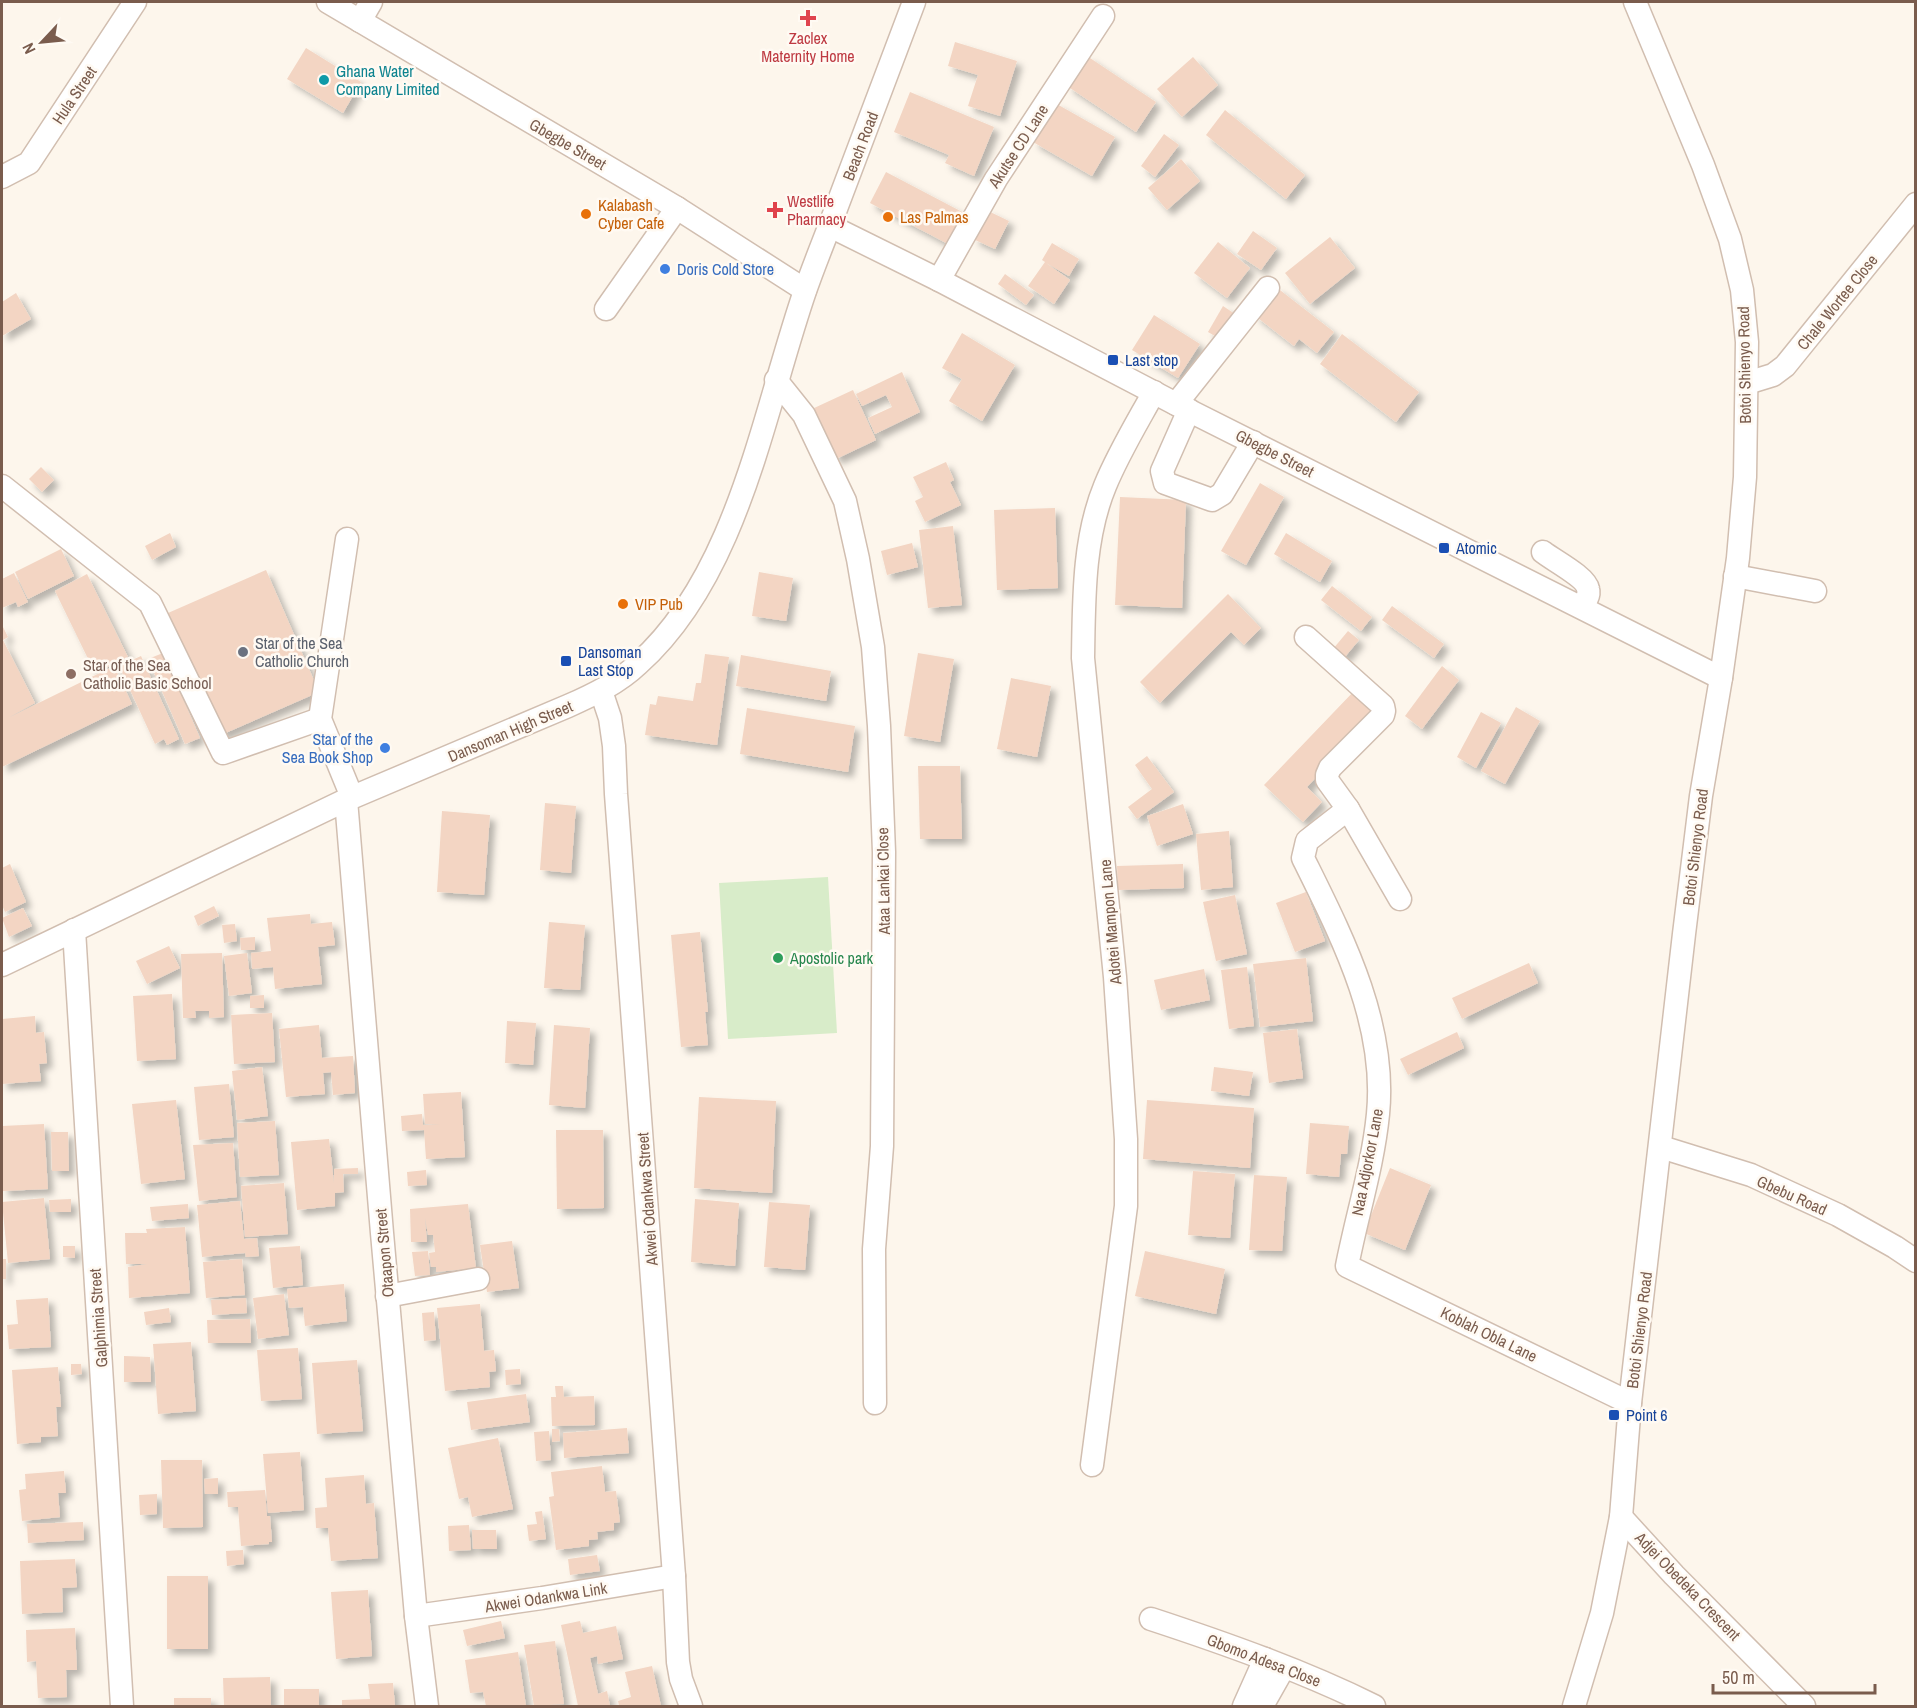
<svg xmlns="http://www.w3.org/2000/svg" width="1917" height="1708" viewBox="0 0 1917 1708" font-family="'Archivo Narrow',sans-serif">
	<style>
		.green { fill: #d8ecc9 }
		.building { fill: #f3d5c3; filter: url(#shadow) }
		.lines { fill: none; stroke-linecap: round; stroke-linejoin: round }
		.minor-casing { stroke: #d1beb0; stroke-width: 25 }
		.minor { stroke: #fff; stroke-width: 22 }
		.health-dot { fill: #e0444e; stroke: #fffaf3; stroke-width: 2 }
		.culture-dot { fill: #0f9aa8; stroke: #fffaf3; stroke-width: 2 }
		.food-dot { fill: #e8710a; stroke: #fffaf3; stroke-width: 2 }
		.shop-dot { fill: #3f7fe0; stroke: #fffaf3; stroke-width: 2 }
		.transit-dot { fill: #1a4fb4; stroke: #fffaf3; stroke-width: 2 }
		.worship-dot { fill: #6b7280; stroke: #fffaf3; stroke-width: 2 }
		.education-dot { fill: #8d6e63; stroke: #fffaf3; stroke-width: 2 }
		.leisure-dot { fill: #2e9e5b; stroke: #fffaf3; stroke-width: 2 }
		.labels { text-anchor: middle; stroke-width: 5; stroke-linejoin: round; paint-order: stroke }
		.health-label { font-size: 16px; fill: #be3a42; stroke: #fffaf3 }
		.culture-label { font-size: 16px; fill: #0d838f; stroke: #fffaf3; text-anchor: start }
		.street-label { font-size: 16px; fill: #7a5c4d; stroke: #fffaf3 }
		.food-label { font-size: 16px; fill: #c56008; stroke: #fffaf3; text-anchor: start }
		.shop-label { font-size: 16px; fill: #366cbe; stroke: #fffaf3; text-anchor: start }
		.transit-label { font-size: 16px; fill: #164399; stroke: #fffaf3; text-anchor: start }
		.worship-label { font-size: 16px; fill: #5b616d; stroke: #fffaf3; text-anchor: start }
		.education-label { font-size: 16px; fill: #785e54; stroke: #fffaf3; text-anchor: start }
		.leisure-label { font-size: 16px; fill: #27864d; stroke: #fffaf3; text-anchor: start }
	</style>
	<defs>
		<filter id="shadow"><feDropShadow dx="5.5" dy="5.5" stdDeviation="3" flood-color="#0004"/></filter>
	</defs>
	<rect width="100%" height="100%" fill="#fdf6ec"/>
	<!-- green -->
	<path class="green" d="M828 877 837 1033 728 1039 719 883Z"/>
	<!-- building -->
	<g class="building">
		<path d="M955 42 1017 61 1000 116 968 106 978 75 948 66Z"/>
		<path d="M306 48 361 82 343 113 287 79Z"/>
		<path d="M1087 56 1156 102 1136 132 1067 86Z"/>
		<path d="M1193 57 1218 85 1182 117 1157 89Z"/>
		<path d="M910 92 994 127 974 176 945 163 949 155 894 132Z"/>
		<path d="M1055 103 1115 137 1092 176 1033 142Z"/>
		<path d="M1225 110 1305 175 1286 199 1206 135Z"/>
		<path d="M1164 134 1179 145 1155 177 1141 166Z"/>
		<path d="M1181 159 1200 181 1167 210 1148 188Z"/>
		<path d="M886 172 966 214 950 245 870 203Z"/>
		<path d="M986 210 1009 221 995 249 973 239Z"/>
		<path d="M1253 231 1277 248 1261 270 1237 254Z"/>
		<path d="M1330 237 1355 268 1310 304 1285 273Z"/>
		<path d="M1218 242 1250 268 1227 298 1194 273Z"/>
		<path d="M1052 243 1079 259 1069 276 1046 263 1070 280 1054 304 1028 286 1045 262 1042 260Z"/>
		<path d="M1005 274 1034 295 1026 305 998 284Z"/>
		<path d="M1276 287 1334 332 1317 353 1299 339 1294 346 1254 315Z"/>
		<path d="M16 293 31 319 2 336V302Z"/>
		<path d="M1223 306 1235 314 1220 339 1208 332Z"/>
		<path d="M1154 315 1200 344 1178 378 1132 350Z"/>
		<path d="M962 333 1015 365 982 421 949 401 962 379 942 368Z"/>
		<path d="M1342 334 1419 392 1396 422 1320 364Z"/>
		<path d="M902 372 920 412 875 434 868 418 892 407 886 395 862 406 856 394Z"/>
		<path d="M853 390 876 440 836 459 812 409Z"/>
		<path d="M946 462 954 480 950 482 961 505 925 522 915 501 923 497 913 477Z"/>
		<path d="M41 467 54 480 42 492 29 479Z"/>
		<path d="M1260 483 1284 497 1246 565 1221 551Z"/>
		<path d="M1120 497 1186 500 1182 608 1115 605Z"/>
		<path d="M1055 508 1058 588 997 590 994 510Z"/>
		<path d="M953 526 962 605 928 608 919 530Z"/>
		<path d="M170 533 176 547 152 560 145 546Z"/>
		<path d="M1286 533 1332 561 1320 582 1274 554Z"/>
		<path d="M912 543 918 567 887 575 881 551Z"/>
		<path d="M61 549 74 576 28 599 15 572Z"/>
		<path d="M266 570 319 692 221 735 168 613Z"/>
		<path d="M759 572 793 578 786 621 752 616Z"/>
		<path d="M14 573 28 602 18 607 16 602 2 608V579Z"/>
		<path d="M87 574 128 657 95 673 55 591Z"/>
		<path d="M1332 586 1372 617 1361 631 1321 600Z"/>
		<path d="M1228 594 1261 628 1244 645 1231 632 1160 703 1140 682Z"/>
		<path d="M1392 606 1444 644 1434 658 1382 620Z"/>
		<path d="M2 625 8 637 3 640 35 703 8 718 114 666 132 704 2 767Z"/>
		<path d="M1348 631 1359 640 1344 658 1333 649Z"/>
		<path d="M163 653 200 738 185 744 148 659Z"/>
		<path d="M918 653 954 659 940 742 904 736Z"/>
		<path d="M705 654 729 657 717 745 645 735 650 704 656 705 658 696 693 701 696 683H701Z"/>
		<path d="M741 655 831 671 826 701 736 686Z"/>
		<path d="M141 656 179 739 167 745 164 739 155 744 119 666Z"/>
		<path d="M1442 666 1459 680 1422 729 1405 716Z"/>
		<path d="M1011 678 1051 686 1037 757 997 749Z"/>
		<path d="M1356 689 1379 711 1307 787 1322 802 1303 822 1264 785Z"/>
		<path d="M1516 707 1540 721 1505 784 1481 771Z"/>
		<path d="M747 708 855 726 848 772 740 754Z"/>
		<path d="M1481 712 1501 723 1476 768 1457 757Z"/>
		<path d="M1147 756 1174 792 1137 819 1128 807 1152 789 1135 765Z"/>
		<path d="M918 766H960L962 839H920Z"/>
		<path d="M545 803 576 806 571 873 540 870Z"/>
		<path d="M1183 804 1193 834 1157 846 1147 816Z"/>
		<path d="M442 811 490 815 484 895 437 892Z"/>
		<path d="M1229 831 1233 887 1201 890 1196 834Z"/>
		<path d="M10 864 26 902 5 912 2 905V868Z"/>
		<path d="M1183 864 1184 888 1118 890 1117 866Z"/>
		<path d="M1306 892 1325 941 1295 952 1276 903Z"/>
		<path d="M1235 895 1247 954 1216 961 1203 902Z"/>
		<path d="M214 906 219 916 198 926 194 916Z"/>
		<path d="M23 908 32 926 9 937 2 918Z"/>
		<path d="M310 914 311 924 332 922 335 945 318 947 322 984 275 989 273 967 252 969 251 953 271 951 267 918Z"/>
		<path d="M549 922 585 925 580 990 544 988Z"/>
		<path d="M235 924 237 941 224 943 222 925Z"/>
		<path d="M700 932 708 1012H705L708 1045 681 1047 671 935Z"/>
		<path d="M255 937V950H241L240 938Z"/>
		<path d="M169 946 180 968 147 984 136 961Z"/>
		<path d="M222 953 224 1017 209 1018V1011H195L196 1018H183L181 954Z"/>
		<path d="M247 953 252 993 229 996 224 956Z"/>
		<path d="M1306 958 1313 1021 1260 1027 1253 964Z"/>
		<path d="M1529 963 1538 983 1462 1019 1452 998Z"/>
		<path d="M1247 967 1254 1026 1229 1029 1221 970Z"/>
		<path d="M1204 969 1210 1000 1161 1010 1154 980Z"/>
		<path d="M172 994 176 1059 137 1061 133 996Z"/>
		<path d="M264 995V1008H250V996Z"/>
		<path d="M272 1013 275 1062 234 1064 231 1015Z"/>
		<path d="M35 1016 36 1033 44 1032 47 1063 39 1064 41 1081 2 1084V1019Z"/>
		<path d="M507 1021 536 1023 533 1065 505 1063Z"/>
		<path d="M319 1025 322 1058 353 1056 355 1093 333 1095 331 1072 323 1073 325 1094 286 1097 279 1029Z"/>
		<path d="M554 1025 590 1028 585 1108 549 1105Z"/>
		<path d="M1297 1029 1303 1078 1269 1083 1263 1033Z"/>
		<path d="M1457 1032 1464 1048 1408 1075 1400 1059Z"/>
		<path d="M262 1067 268 1116 237 1120 232 1071Z"/>
		<path d="M1214 1067 1253 1072 1249 1096 1211 1091Z"/>
		<path d="M229 1084 234 1137 199 1140 194 1087Z"/>
		<path d="M461 1092 465 1157 426 1159 424 1130 402 1131 401 1116 422 1114 423 1125 440 1124H425L423 1094Z"/>
		<path d="M699 1097 776 1101 772 1193 694 1188Z"/>
		<path d="M176 1100 185 1179 141 1184 132 1104Z"/>
		<path d="M1147 1100 1254 1108 1250 1168 1143 1159Z"/>
		<path d="M275 1121 279 1175 240 1177 237 1123Z"/>
		<path d="M1310 1123 1349 1126 1347 1154H1341L1339 1177 1306 1174Z"/>
		<path d="M44 1124 48 1189 3 1191 2 1126Z"/>
		<path d="M556 1130H603L604 1208 557 1209Z"/>
		<path d="M51 1132H68L69 1171H52Z"/>
		<path d="M329 1139 334 1183V1169L358 1168V1174H343L344 1192 335 1193V1206L297 1210 291 1142Z"/>
		<path d="M233 1143 237 1197 199 1201 193 1145Z"/>
		<path d="M1390 1168 1431 1185 1405 1250 1364 1233Z"/>
		<path d="M426 1170 427 1185 408 1186 407 1172Z"/>
		<path d="M1193 1171 1235 1174 1230 1238 1188 1235Z"/>
		<path d="M1254 1175 1287 1177 1282 1251 1249 1250Z"/>
		<path d="M284 1183 288 1234 245 1237 241 1186Z"/>
		<path d="M44 1198 50 1259 8 1263 2 1202Z"/>
		<path d="M71 1199V1212H50L49 1200Z"/>
		<path d="M695 1199 739 1203 735 1266 691 1262Z"/>
		<path d="M240 1201 244 1239 257 1238 259 1256 246 1257 245 1253 202 1257 197 1205Z"/>
		<path d="M769 1202 810 1205 805 1270 764 1267Z"/>
		<path d="M188 1204 189 1218 152 1221 150 1207Z"/>
		<path d="M468 1204 476 1268 436 1272V1267H431L429 1253 435 1252 433 1235H428L425 1218 427 1242H411L410 1209Z"/>
		<path d="M185 1227 190 1293 129 1298 128 1267 147 1264H126L125 1233H147L146 1229Z"/>
		<path d="M512 1241 519 1288 487 1292 480 1245Z"/>
		<path d="M63 1246H75V1258L63 1257Z"/>
		<path d="M300 1246 303 1285 273 1288 269 1248Z"/>
		<path d="M428 1251 430 1275 415 1276 412 1252Z"/>
		<path d="M1145 1251 1225 1269 1216 1314 1135 1296Z"/>
		<rect x="2" y="1259" width="4" height="20"/>
		<path d="M242 1259 245 1295 206 1298 203 1262Z"/>
		<path d="M344 1284 347 1321 305 1326 303 1307 289 1308 287 1289Z"/>
		<path d="M284 1294 289 1335 258 1339 253 1298Z"/>
		<path d="M48 1298 51 1347 9 1349 7 1325 18 1324 16 1300Z"/>
		<path d="M246 1298 247 1313 212 1315 211 1300Z"/>
		<path d="M480 1304 484 1351 494 1350 496 1371 489 1372 490 1387 445 1391 437 1308Z"/>
		<path d="M169 1308 171 1322 146 1325 144 1312Z"/>
		<path d="M434 1312 436 1340 424 1341 422 1313Z"/>
		<path d="M250 1319 251 1343H208L207 1320Z"/>
		<path d="M191 1342 196 1411 158 1414 153 1344Z"/>
		<path d="M298 1348 302 1399 261 1401 257 1350Z"/>
		<path d="M124 1356 150 1357 151 1382H124Z"/>
		<path d="M357 1360 363 1431 317 1434 312 1363Z"/>
		<path d="M71 1364H81L82 1374 71 1375Z"/>
		<path d="M58 1367 61 1407H56L58 1436 41 1437V1442L17 1444 12 1370Z"/>
		<path d="M520 1369 521 1384 506 1385 505 1370Z"/>
		<path d="M555 1386H563L564 1397 594 1396 595 1425 552 1426 551 1397H556Z"/>
		<path d="M526 1394 530 1422 471 1430 467 1402Z"/>
		<path d="M627 1428 629 1453 564 1458 563 1433Z"/>
		<path d="M552 1429H559L560 1441 552 1442Z"/>
		<path d="M549 1431 551 1460 536 1461 534 1432Z"/>
		<path d="M498 1438 513 1509 472 1517 468 1497 459 1499 448 1448Z"/>
		<path d="M300 1452 304 1510 268 1513 263 1454Z"/>
		<path d="M161 1460H202L203 1527 163 1528Z"/>
		<path d="M602 1466 605 1492 616 1491 620 1522 614 1523V1530L597 1532 598 1539 589 1540V1546L556 1550 549 1497 554 1496 551 1472Z"/>
		<path d="M64 1471 66 1493H58L60 1517 22 1521 19 1490 26 1489 25 1474Z"/>
		<path d="M364 1475 366 1504 374 1503 378 1558 331 1561 328 1528H316L315 1508 327 1507 325 1478Z"/>
		<path d="M218 1478V1494H205L204 1479Z"/>
		<path d="M265 1490 267 1516H270L272 1542H269V1544L241 1546 238 1507H228L227 1492Z"/>
		<path d="M157 1494V1514L140 1515 139 1495Z"/>
		<path d="M542 1511 546 1539 529 1541 527 1525 537 1524 535 1512Z"/>
		<path d="M83 1522 84 1540 28 1543 27 1524Z"/>
		<path d="M469 1525 471 1550 449 1551 448 1526Z"/>
		<path d="M472 1530H496L497 1549H473Z"/>
		<path d="M243 1550 244 1564 227 1566 226 1551Z"/>
		<path d="M597 1555 600 1571 570 1575 568 1559Z"/>
		<path d="M75 1559 77 1587 62 1588 63 1612 22 1614 20 1561Z"/>
		<rect x="167" y="1576" width="41" height="73"/>
		<path d="M368 1590 372 1656 336 1659 331 1592Z"/>
		<path d="M501 1621 505 1638 467 1646 463 1630Z"/>
		<path d="M580 1621 583 1633 616 1626 623 1659 598 1664 597 1656 590 1658 598 1694 607 1691 610 1706H578L561 1625Z"/>
		<path d="M75 1628 77 1670H66L67 1697 38 1698 36 1661 27 1662 26 1630Z"/>
		<path d="M555 1641 564 1704 534 1706 524 1645Z"/>
		<path d="M518 1652 526 1706H486L483 1692 470 1693 465 1660Z"/>
		<path d="M652 1666 661 1706H619L618 1701 631 1697 625 1672Z"/>
		<path d="M270 1677 271 1706H224L223 1678Z"/>
		<path d="M393 1683 395 1706H342V1700L370 1699 368 1684Z"/>
		<rect x="284" y="1689" width="35" height="17"/>
		<rect x="174" y="1698" width="37" height="8"/>
	</g>
	<g class="lines">
		<!-- minor casing -->
		<g class="minor-casing">
			<g id="minor">
				<path d="M328 2 677 208 805 290"/>
				<path d="M360 21 371 2"/>
				<path d="M2 177 29 163 135 2"/>
				<path d="M830 226 939 280 1176 404 1721 678"/>
				<path d="M939 280 996 179 1103 16"/>
				<path d="M606 309 677 208"/>
				<path d="M776 380 804 415 845 501 858 559 873 647 879 726 884 852 882 1146 874 1249 875 1403"/>
				<path d="M1747 383 1773 375 1785 366 1916 204"/>
				<path d="M1176 404 1268 288"/>
				<path d="M1189 410 1162 471 1165 483 1212 500 1222 494 1253 442"/>
				<path d="M2 486 150 603 223 753 320 719"/>
				<path d="M347 539 320 719 352 797"/>
				<path d="M1543 552C1553 560 1586 577 1588 589 1590 596 1585 602 1581 607"/>
				<path d="M1735 576 1815 591"/>
				<path d="M1306 637 1383 706 1384 711 1383 715 1330 768 1327 775V780L1348 809 1307 841 1303 858C1342 937 1387 1023 1378 1114 1373 1165 1357 1215 1347 1266L1630 1403"/>
				<path d="M601 691 610 718 614 746 616 794 674 1576 678 1662 681 1679 691 1706"/>
				<path d="M346 800 382 1233 416 1616 427 1706"/>
				<path d="M1348 809 1400 899"/>
				<path d="M74 930 122 1706"/>
				<path d="M2 965 346 800 568 706C593 695 618 683 638 664 738 575 763 413 805 291 815 262 827 234 837 206 863 138 888 70 914 2"/>
				<path d="M1661 1147 1751 1175 1838 1215 1895 1247 1916 1261"/>
				<path d="M387 1296 478 1279"/>
				<path d="M1092 1465 1126 1206V1139L1115 977 1083 658C1084 601 1083 539 1105 486 1118 454 1137 423 1154 392"/>
				<path d="M1621 1517 1674 1575 1804 1706"/>
				<path d="M416 1616 542 1598 674 1576"/>
				<path d="M1151 1619C1227 1644 1303 1671 1374 1706"/>
				<path d="M1244 1706 1265 1659"/>
				<path d="M1262 1706 1284 1667"/>
				<path d="M1574 1706 1602 1613 1621 1517 1630 1403 1684 934 1701 796 1721 678 1738 558 1745 477 1747 342 1742 290 1730 239 1703 165 1635 2"/>
			</g>
		</g>
		<!-- minor -->
		<use href="#minor" class="minor"/>
	</g>
	<!-- markers -->
	<g class="health-dot">
		<path d="M805 9h6v6h6v6h-6v6h-6v-6h-6v-6h6z"/>
		<path d="M772 201h6v6h6v6h-6v6h-6v-6h-6v-6h6z"/>
	</g>
	<circle class="culture-dot" cx="324" cy="80" r="6"/>
	<g class="food-dot">
		<circle cx="586" cy="214" r="6"/>
		<circle cx="888" cy="217" r="6"/>
		<circle cx="623" cy="604" r="6"/>
	</g>
	<g class="shop-dot">
		<circle cx="665" cy="269" r="6"/>
		<circle cx="385" cy="748" r="6"/>
	</g>
	<g class="transit-dot">
		<rect x="1107" y="354" width="12" height="12" rx="3"/>
		<rect x="1438" y="542" width="12" height="12" rx="3"/>
		<rect x="560" y="655" width="12" height="12" rx="3"/>
		<rect x="1608" y="1409" width="12" height="12" rx="3"/>
	</g>
	<circle class="worship-dot" cx="243" cy="652" r="6"/>
	<circle class="education-dot" cx="71" cy="674" r="6"/>
	<circle class="leisure-dot" cx="778" cy="958" r="6"/>
	<g class="labels">
		<!-- health labels -->
		<g class="health-label">
			<text x="808" y="44">Zaclex<tspan x="808" dy="18">Maternity Home</tspan></text>
			<text x="787" y="207" text-anchor="start">Westlife<tspan x="787" dy="18">Pharmacy</tspan></text>
		</g>
		<!-- culture labels -->
		<g class="culture-label">
			<text x="336" y="77">Ghana Water<tspan x="336" dy="18">Company Limited</tspan></text>
		</g>
		<!-- street labels -->
		<g class="street-label">
			<text transform="translate(74 95) rotate(-56)" y="6">Hula Street</text>
			<text transform="translate(568 144) rotate(30)" y="6">Gbegbe Street</text>
			<text transform="translate(860 146) rotate(-69)" y="6">Beach Road</text>
			<text transform="translate(1018 146) rotate(-57)" y="6">Akutse CD Lane</text>
			<text transform="translate(1837 302) rotate(-51)" y="6">Chale Wortee Close</text>
			<text transform="translate(1744 365) rotate(-91)" y="6">Botoi Shienyo Road</text>
			<text transform="translate(1275 453) rotate(27)" y="6">Gbegbe Street</text>
			<text transform="translate(510 731) rotate(-23)" y="6">Dansoman High Street</text>
			<text transform="translate(1695 847) rotate(-83)" y="6">Botoi Shienyo Road</text>
			<text transform="translate(883 881) rotate(-91)" y="6">Ataa Lankai Close</text>
			<text transform="translate(1110 922) rotate(-95)" y="6">Adotei Mampon Lane</text>
			<text transform="translate(1367 1162) rotate(-79)" y="6">Naa Adjorkor Lane</text>
			<text transform="translate(1792 1195) rotate(24)" y="6">Gbebu Road</text>
			<text transform="translate(647 1199) rotate(-94)" y="6">Akwei Odankwa Street</text>
			<text transform="translate(384 1253) rotate(-95)" y="6">Otaapon Street</text>
			<text transform="translate(98 1318) rotate(-94)" y="6">Galphimia Street</text>
			<text transform="translate(1639 1330) rotate(-83)" y="6">Botoi Shienyo Road</text>
			<text transform="translate(1489 1334) rotate(26)" y="6">Koblah Obla Lane</text>
			<text transform="translate(1688 1586) rotate(46)" y="6">Adjei Obedeka Crescent</text>
			<text transform="translate(546 1597) rotate(-9)" y="6">Akwei Odankwa Link</text>
			<text transform="translate(1264 1660) rotate(21)" y="6">Gbomo Adesa Close</text>
		</g>
		<!-- food labels -->
		<g class="food-label">
			<text x="598" y="211">Kalabash<tspan x="598" dy="18">Cyber Cafe</tspan></text>
			<text x="900" y="223">Las Palmas</text>
			<text x="635" y="610">VIP Pub</text>
		</g>
		<!-- shop labels -->
		<g class="shop-label">
			<text x="677" y="275">Doris Cold Store</text>
			<text x="373" y="745" text-anchor="end">Star of the<tspan x="373" dy="18">Sea Book Shop</tspan></text>
		</g>
		<!-- transit labels -->
		<g class="transit-label">
			<text x="1125" y="366">Last stop</text>
			<text x="1456" y="554">Atomic</text>
			<text x="578" y="658">Dansoman<tspan x="578" dy="18">Last Stop</tspan></text>
			<text x="1626" y="1421">Point 6</text>
		</g>
		<!-- worship labels -->
		<g class="worship-label">
			<text x="255" y="649">Star of the Sea<tspan x="255" dy="18">Catholic Church</tspan></text>
		</g>
		<!-- education labels -->
		<g class="education-label">
			<text x="83" y="671">Star of the Sea<tspan x="83" dy="18">Catholic Basic School</tspan></text>
		</g>
		<!-- leisure labels -->
		<g class="leisure-label">
			<text x="790" y="964">Apostolic park</text>
		</g>
	</g>
	<!-- border -->
	<rect width="1917" height="1708" fill="none" stroke="#7a5c4d" stroke-width="6"/>
	<!-- north arrow -->
	<g transform="translate(42 42) rotate(244)" stroke="#fffaf3" stroke-width="4.5" paint-order="stroke">
	<path d="M0-4.5L10 22L0 15L-10 22Z" fill="#7a5c4d"/>
	<text y="-9" font-size="16" font-weight="bold" text-anchor="middle" fill="#7a5c4d">N</text>
	</g>
	<!-- scale -->
	<path d="M1713 1684v9h162v-9" fill="none" stroke="#7a5c4d" stroke-width="3"/>
	<text x="1722" y="1684" font-size="18" fill="#7a5c4d" stroke="#fffaf3" stroke-width="4.5" paint-order="stroke">50 m</text>
</svg>
